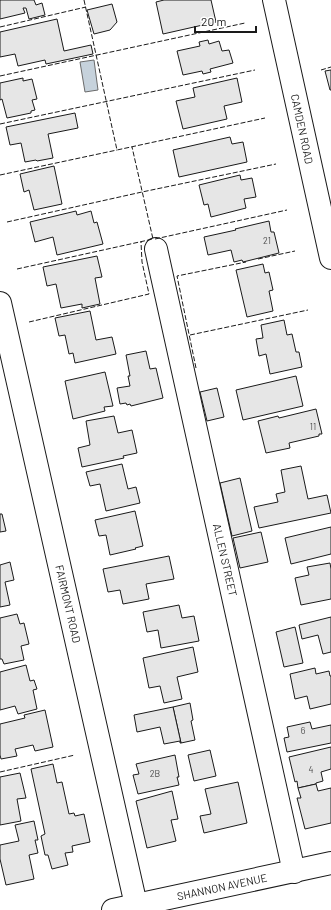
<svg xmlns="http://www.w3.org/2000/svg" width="331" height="910" viewBox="0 0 331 910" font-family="Barlow,sans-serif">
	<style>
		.water { fill: #c6d2dc; stroke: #6a6a6a }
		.building { fill: #e6e6e6; stroke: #1a1a1a }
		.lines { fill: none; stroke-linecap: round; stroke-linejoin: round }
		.minor-casing { stroke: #1a1a1a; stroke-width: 24 }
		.major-casing { stroke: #1a1a1a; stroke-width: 24 }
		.minor { stroke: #fff; stroke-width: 22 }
		.major { stroke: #fff; stroke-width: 22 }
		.fence { stroke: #1a1a1a; stroke-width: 1; stroke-dasharray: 5 2; stroke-linecap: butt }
		.labels { text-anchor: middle; stroke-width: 3; stroke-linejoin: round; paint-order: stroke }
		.number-label { font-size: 9px; fill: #4d4d4d }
		.street-label { font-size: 11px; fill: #1a1a1a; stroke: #fff }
	</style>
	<rect width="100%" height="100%" fill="#fff"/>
	<!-- water -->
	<path class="water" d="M94 60 98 90 85 92 80 62Z"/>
	<!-- building -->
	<g class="building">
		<path d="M0 0H34L36 5 42 3 45 15 29 19 26 8H23L25 13 0 19Z"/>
		<path d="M164 0H211L216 22 163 34 156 2Z"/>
		<path d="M112 4 117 22 110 30 94 34 87 10Z"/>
		<path d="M57 19 64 51 91 45 93 54 46 64 45 60 18 66 15 54 0 57V32Z"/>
		<path d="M208 40 209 44 219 41 222 51 229 50 233 63 210 69 211 72 203 74 202 71 183 75 177 51 200 46 199 42Z"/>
		<path d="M331 70V90H330L325 71Z"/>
		<path d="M23 78V81L32 79 37 99 32 100 35 110 31 111V113L7 118 2 99 0 100V83Z"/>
		<path d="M237 78 242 102 224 106 227 119 183 129 176 101 195 97 193 88Z"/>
		<path d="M75 113 78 128 48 134 53 158 37 161 36 160 25 162 21 143 10 145 6 127Z"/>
		<path d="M230 137 232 144 243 142 247 162 179 177 173 150Z"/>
		<path d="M54 166 62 204 34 210 29 190 24 192 20 174Z"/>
		<path d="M240 175 241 180 252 178 256 197 244 199 246 208 211 217 208 204 204 205 199 185Z"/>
		<path d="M76 211 77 215 91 211 94 223 97 222 103 244 57 255 53 237 35 242 30 222Z"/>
		<path d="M269 221 271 232H274L279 253 243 262 242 260 234 262 231 250 208 255 204 237 236 230 235 229Z"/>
		<path d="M97 256 102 277 95 278 100 304 82 308V304L61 308 56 284 47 286 43 267Z"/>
		<path d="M263 264 265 273 269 272 273 290 269 291 273 311 247 317 236 270Z"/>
		<path d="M90 311 96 340 112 337 116 354 75 363 73 353 69 354 65 335 59 336 55 318Z"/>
		<path d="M284 320 287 335 292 334 296 352H299L302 367 270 374 266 354 259 356 256 339 263 338 261 325Z"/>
		<path d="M146 351 150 369 156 368 163 398 131 406 130 404 127 405 126 403 120 404 117 388 130 386 128 376H130L126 355Z"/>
		<path d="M105 372 113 406 104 407 105 411 73 419 65 381Z"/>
		<path d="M296 376 303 406 243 420 236 390Z"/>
		<path d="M217 388 224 417 207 421 200 392Z"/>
		<path d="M316 409 322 434H319V436L289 443 290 448 266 453 258 421 278 416 279 418Z"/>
		<path d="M114 416 118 433 132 430 137 453 123 456 124 458 82 467 78 448 90 445 86 421Z"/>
		<path d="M122 464 128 489 136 487 140 503 106 511 100 484 90 486 86 472Z"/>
		<path d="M301 466 308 499 327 495 331 513 259 528 254 507 278 502 276 494 285 492 281 470Z"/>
		<path d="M240 478 252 531 232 536 220 483Z"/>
		<path d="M135 511 143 546 135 548 136 549 110 555 106 535 99 536 95 520Z"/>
		<path d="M0 514H2L6 531 0 532Z"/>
		<path d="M331 527V554L291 564 285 538Z"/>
		<path d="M261 532 268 562 240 568 233 538Z"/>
		<path d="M169 556 174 579 146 584 149 599 123 604 120 590 108 592 103 569Z"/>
		<path d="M10 562 14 580 5 582 10 605 0 607V565Z"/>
		<path d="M330 563 331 569V599L301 605 295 578 309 575 307 567Z"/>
		<path d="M179 605 182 618 194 616 199 641 161 648 158 630 147 632 143 612Z"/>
		<path d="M17 614 20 624 24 623 29 644 21 646 24 660 4 664 2 659H0V618Z"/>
		<path d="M331 617V652L323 654 318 635 302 639 299 625Z"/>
		<path d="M295 627 303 663 284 667 276 632Z"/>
		<path d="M193 647 198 672 177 677 182 699 164 703 160 686 149 688 143 658Z"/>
		<path d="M26 665 30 681 34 680 37 689 33 690 37 709 18 714 15 706 0 710V672Z"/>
		<path d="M315 668 316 674 329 671 330 676H331V704L310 709 307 696 295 699 290 674Z"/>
		<path d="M190 703 193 720 191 721 195 740 181 743 173 707Z"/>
		<path d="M173 707 181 743H180V741L164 744 160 727 137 732 134 715Z"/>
		<path d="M45 710 53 747 35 751 33 745 15 749 17 756 1 759 0 755V724L25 718 24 715Z"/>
		<path d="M310 722 312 729 331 725V743L287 752 284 738 289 737 287 727Z"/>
		<path d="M331 747V769L321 772 323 781 316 783V784L298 788 297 781 295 782 289 757Z"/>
		<path d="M210 750 216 776 194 781 188 755Z"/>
		<path d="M175 755 179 777H177L179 785 138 794 133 775 139 774 136 764Z"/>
		<path d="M53 764 57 783 62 782 69 814 74 813 75 816 84 814 90 842 72 846 73 852 65 853 68 865 52 869 48 855H45L41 836 45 834 31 769Z"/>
		<path d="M20 773 26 798 17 799 21 821 0 825V777Z"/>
		<path d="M238 782 247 823 204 833 200 816 211 814 205 789Z"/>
		<path d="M316 784 318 791 331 788V823L305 829 297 798H301L298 788Z"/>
		<path d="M172 791 178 819 171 820 176 841 147 848 136 801Z"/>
		<path d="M34 821 38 840H35L38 853 29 855 34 879 6 885 0 859V845L19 841 15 825Z"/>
	</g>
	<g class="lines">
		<!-- minor casing -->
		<g class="minor-casing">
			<g id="minor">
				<path d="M274 0 331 258"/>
				<path d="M156 249 294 872"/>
				<path d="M0 303 136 905"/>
			</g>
		</g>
		<!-- major casing -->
		<g class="major-casing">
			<path id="major" d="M113 910 331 863"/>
		</g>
		<!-- minor -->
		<use href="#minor" class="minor"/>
		<!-- major -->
		<use href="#major" class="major"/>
		<!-- fence -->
		<g class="fence">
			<path d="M84 0 117 150 265 118"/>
			<path d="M0 27 86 7"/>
			<path d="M321 70 331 67"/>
			<path d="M0 76 245 23"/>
			<path d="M0 124 255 70"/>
			<path d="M0 175 117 150"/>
			<path d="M7 222 142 192 276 164"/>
			<path d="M155 239 287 210"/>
			<path d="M258 259 295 251"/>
			<path d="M17 269 153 239 132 147"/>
			<path d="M29 322 149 294 142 262 141 242"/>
			<path d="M190 335 308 310"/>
			<path d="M196 368 177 276 246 262"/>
			<path d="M0 772 75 755"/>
		</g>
	</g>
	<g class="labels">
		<!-- number labels -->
		<g class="number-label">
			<text x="267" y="244">21</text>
			<text x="313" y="430">11</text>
			<text x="303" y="734">6</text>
			<text x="311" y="773">4</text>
			<text x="155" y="777">2B</text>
		</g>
		<!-- street labels -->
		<g class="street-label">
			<text transform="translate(302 129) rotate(78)" y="4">CAMDEN ROAD</text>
			<text transform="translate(225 560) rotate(77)" y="4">ALLEN STREET</text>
			<text transform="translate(68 604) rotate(77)" y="4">FAIRMONT ROAD</text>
			<text transform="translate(222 887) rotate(-12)" y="4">SHANNON AVENUE</text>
		</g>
	</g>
	<!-- scale -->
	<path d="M195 26v6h61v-6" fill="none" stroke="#1a1a1a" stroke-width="2"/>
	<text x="201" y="26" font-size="12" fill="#1a1a1a" stroke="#ffffff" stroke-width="3" paint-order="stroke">20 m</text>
</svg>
